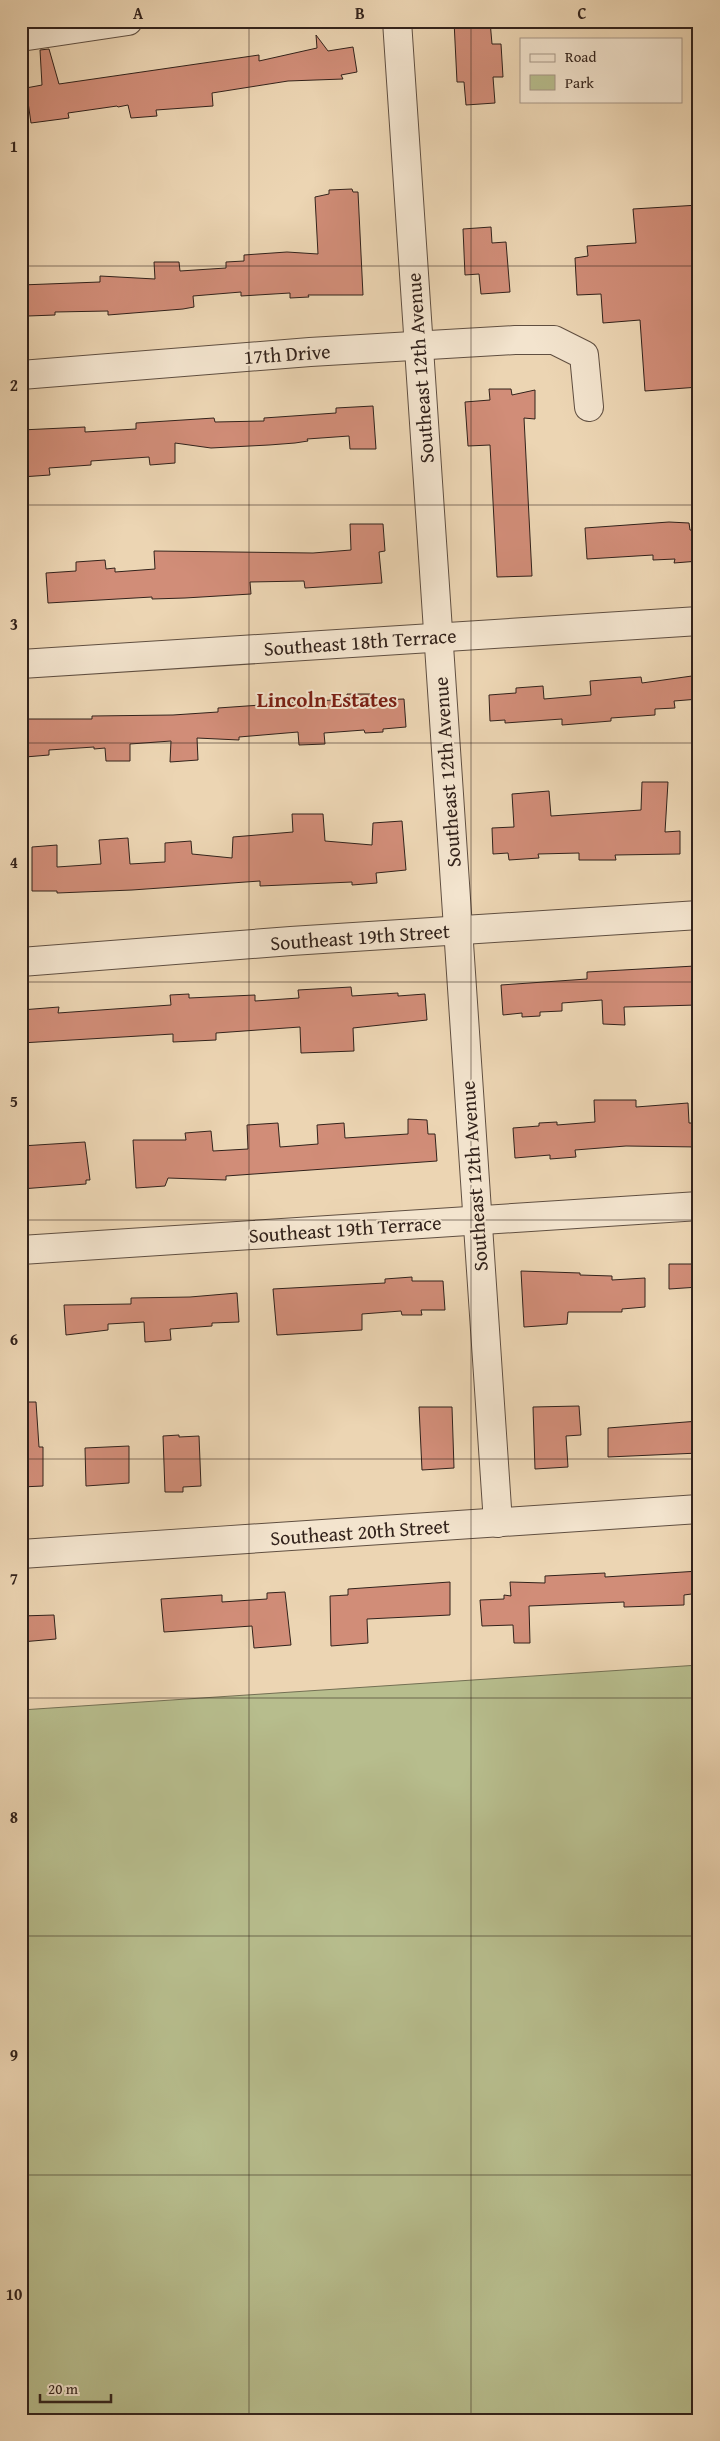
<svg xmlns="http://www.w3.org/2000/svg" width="720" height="2441" viewBox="0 0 720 2441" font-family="'Gentium Book Plus',serif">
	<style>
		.green { fill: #b7bd8d; stroke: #747054 }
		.building { fill: #d18d78; stroke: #32221b }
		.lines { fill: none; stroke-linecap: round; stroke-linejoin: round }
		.minor-casing { stroke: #604f41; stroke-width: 30 }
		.minor { stroke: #f3e4ce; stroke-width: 28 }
		.grid { fill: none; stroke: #32221b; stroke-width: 1; stroke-opacity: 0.55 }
		.labels { text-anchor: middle; stroke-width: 4; stroke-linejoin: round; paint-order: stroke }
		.street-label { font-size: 20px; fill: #32221b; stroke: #f3e4ce }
		.neighbourhood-label { font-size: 21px; font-weight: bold; fill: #7a1f14; stroke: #f3e4ce }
		.neatline { fill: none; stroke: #32221b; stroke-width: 2 }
		.grid-label { font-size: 16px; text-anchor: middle; font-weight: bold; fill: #32221b }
	</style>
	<rect width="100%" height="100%" fill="#ecd5b3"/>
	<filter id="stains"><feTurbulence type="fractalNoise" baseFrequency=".004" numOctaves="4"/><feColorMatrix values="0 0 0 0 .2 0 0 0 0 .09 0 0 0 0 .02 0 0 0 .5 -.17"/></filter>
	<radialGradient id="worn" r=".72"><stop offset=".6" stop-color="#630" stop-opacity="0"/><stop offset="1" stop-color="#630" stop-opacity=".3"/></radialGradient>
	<!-- green -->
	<path class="green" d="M699 1665V2420H21V1710Z"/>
	<!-- building -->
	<g class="building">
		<path d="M454 21H490L492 44H501L503 77H493L495 103 466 105 464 82H457Z"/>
		<path d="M316 35 328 51 353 47 357 72 341 75 343 79 288 81 212 93 213 106 156 110 157 116 131 118 128 105 118 107 117 106 68 113 69 118 31 123 26 88 42 85 40 50 49 49 59 84 259 55V61L317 48Z"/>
		<path d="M352 189 353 192H358L363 295H308L309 297 290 298V293L241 296V292L193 296 194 307 183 309 108 315V311L55 312V315L28 316 27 309 21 310V285L100 282V276L155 279 154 262H179L180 271 226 268V262L244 261V255L287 252 318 254 315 197 329 194V190Z"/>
		<path d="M699 205V387L645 391 640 320 603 323 601 294 577 295 575 258 588 256 587 246 636 243 633 209Z"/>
		<path d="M491 227 492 243 506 242 510 292 481 294 479 274 465 275 463 229Z"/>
		<path d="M489 389H511L512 395 535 390V419L524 418 532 576 497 577 490 445 468 446 465 402 490 400Z"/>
		<path d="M373 406 376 449H350L349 436 307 439 308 441 295 443 269 445 211 448 175 443V463L150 465 149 457 91 461V465L49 468 50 475 21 477V430L85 427V432L136 429V423L214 418 215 422 264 421V418L336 413V408Z"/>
		<path d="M669 522 689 523 690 530 699 531V561L674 563 675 559 653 560V555L587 559 585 528Z"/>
		<path d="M350 524H383L385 551 379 552 382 583 305 588 304 581 250 582 251 594 185 598 152 599V597L48 603 46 573 76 571V562L105 560 106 569 115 568V572L155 569 154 551 313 553 351 550Z"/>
		<path d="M699 675V699L674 701 675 708 655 709V715L611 718V721L562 725V719L505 723V720L490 721 489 695 516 693V688L543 686 544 699 591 695 590 681 641 677 642 683Z"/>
		<path d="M347 694H373V700L404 699 406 727 383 729V732L365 733 364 730 324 733 325 744 299 745 298 732 239 737V740L197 738 198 760 170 762 171 741 130 744V761H106L105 748 94 749V747L49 750V755L25 757 23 719H92V716L173 715 218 712V708L347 699Z"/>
		<path d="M642 782H668L665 832 680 831V854L615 855 616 860H579V853L538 854 539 858 509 860 508 853 493 854 492 828 514 827 512 794 549 791 551 816 641 810Z"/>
		<path d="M292 814H323L325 841 372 845 373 823 402 821 406 870 376 873 377 883 352 885V882L260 886V881L132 890 57 893V891H32V847L57 845V867L101 864 99 840 128 838 130 864 165 862V843L191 841 192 854 232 858 233 837 293 832Z"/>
		<path d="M695 966 697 1005 624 1007 625 1025 603 1024 602 1000 562 1003V1011L540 1012V1016L522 1017V1013L503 1015 501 985 587 979V972Z"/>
		<path d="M351 987 352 996 398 993V996L425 994 427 1020 353 1028 354 1051 301 1053 300 1027 216 1033V1040L173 1042V1034L21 1043V1010L59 1007 58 1013 171 1005 170 995 189 994V998L255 995V1001L299 998 298 990Z"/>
		<path d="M594 1100H636V1107L688 1103 689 1123H699V1147L626 1146 575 1150 576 1157 550 1159V1155L515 1158 513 1128 539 1126V1123L557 1122V1125L595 1122Z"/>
		<path d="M408 1119 427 1120 428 1134H435L437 1161 226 1176V1180L168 1178 165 1186 136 1188 133 1140H186L185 1133 211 1131 213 1151 248 1149 247 1125 278 1123 280 1147 318 1144 317 1125 344 1123 345 1138 408 1134Z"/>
		<path d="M85 1142 90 1180H86V1184L21 1189V1146Z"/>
		<path d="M669 1264H699V1287L669 1289Z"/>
		<path d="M521 1271 580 1273V1275L612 1276V1280L645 1278V1307L622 1309V1312H568L567 1324 524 1327Z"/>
		<path d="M412 1277V1281H443L445 1310H421L422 1315H402L401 1311 362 1314V1330L277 1335 273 1289 385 1283V1279Z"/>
		<path d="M237 1293 239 1322 212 1323V1326L170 1329 171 1340 145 1342 144 1322 108 1324V1330L66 1335 64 1305 131 1304V1298L190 1297Z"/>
		<path d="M21 1402H36L39 1447H43V1486L21 1487Z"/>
		<path d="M579 1406 581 1435 566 1436 568 1467 535 1469 533 1407Z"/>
		<path d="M419 1407H452L454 1468 422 1470Z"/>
		<path d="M699 1421V1453L608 1457V1428Z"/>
		<path d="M179 1435V1437L199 1436 201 1486 183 1487V1492H165L163 1436Z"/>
		<path d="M129 1446V1483L86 1486 85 1448Z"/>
		<path d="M699 1571V1593L684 1595V1605L624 1607V1602L529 1606 530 1643H514L513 1625 482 1626 480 1600 504 1599V1595L511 1596 510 1582 545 1583V1576L605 1573V1577Z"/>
		<path d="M450 1582V1615L367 1619 368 1643 331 1646 330 1596 348 1595V1589Z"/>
		<path d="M285 1592 291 1645 254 1648 252 1626 164 1632 161 1599 222 1595V1602L267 1599V1593Z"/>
		<path d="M54 1615 56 1639 21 1642V1616Z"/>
	</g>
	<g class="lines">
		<!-- minor casing -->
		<g class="minor-casing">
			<g id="minor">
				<path d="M397 21 498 1523"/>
				<path d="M21 37 128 21"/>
				<path d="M21 375 310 352 515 340H554L584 355 589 407"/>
				<path d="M21 664 699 621"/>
				<path d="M21 962 291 941 699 915"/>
				<path d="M21 1250 699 1206"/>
				<path d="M21 1554 699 1509"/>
			</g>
		</g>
		<!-- minor -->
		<use href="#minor" class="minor"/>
	</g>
	<!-- grid -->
	<path class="grid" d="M249 21V2420M471 21V2420M21 266H699M21 505H699M21 743H699M21 982H699M21 1220H699M21 1459H699M21 1698H699M21 1936H699M21 2175H699"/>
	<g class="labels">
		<!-- street labels -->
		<g class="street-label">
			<text transform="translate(287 354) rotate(-4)" y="7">17th Drive</text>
			<text transform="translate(420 368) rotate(-94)" y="7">Southeast 12th Avenue</text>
			<text transform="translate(360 642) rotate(-4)" y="7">Southeast 18th Terrace</text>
			<text transform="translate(447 772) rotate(-94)" y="7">Southeast 12th Avenue</text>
			<text transform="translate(360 937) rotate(-4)" y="7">Southeast 19th Street</text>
			<text transform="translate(474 1176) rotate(-94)" y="7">Southeast 12th Avenue</text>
			<text transform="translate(345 1229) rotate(-4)" y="7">Southeast 19th Terrace</text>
			<text transform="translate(360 1532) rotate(-4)" y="7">Southeast 20th Street</text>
		</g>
		<!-- neighbourhood labels -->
		<g class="neighbourhood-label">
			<text x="327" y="707">Lincoln Estates</text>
		</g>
	</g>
	<!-- margin -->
	<rect width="720" height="2441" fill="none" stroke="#ecd5b3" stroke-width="55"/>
	<!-- legend -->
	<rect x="520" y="38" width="162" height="65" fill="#f3e4ce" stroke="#a69686"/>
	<rect x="530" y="54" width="25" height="8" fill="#f3e4ce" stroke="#a69686"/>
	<text x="565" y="62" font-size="15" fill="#32221b">Road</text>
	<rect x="530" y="75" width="25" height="15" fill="#b7bd8d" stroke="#a69686"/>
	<text x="565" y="88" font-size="15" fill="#32221b">Park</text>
	<!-- scale -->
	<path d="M40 2394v8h71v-8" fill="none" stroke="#32221b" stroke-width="2.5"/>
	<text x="48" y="2394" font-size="15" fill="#32221b" stroke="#f3e4ce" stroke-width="4" paint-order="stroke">20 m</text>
	<rect x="28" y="28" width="664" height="2386" class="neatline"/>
	<g class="grid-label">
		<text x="138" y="19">A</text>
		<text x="360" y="19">B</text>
		<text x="582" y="19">C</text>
		<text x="14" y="152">1</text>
		<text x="14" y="391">2</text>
		<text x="14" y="630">3</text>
		<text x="14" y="868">4</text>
		<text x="14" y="1107">5</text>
		<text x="14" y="1345">6</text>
		<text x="14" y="1584">7</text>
		<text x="14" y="1823">8</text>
		<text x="14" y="2061">9</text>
		<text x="14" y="2300">10</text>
	</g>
	<rect width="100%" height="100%" filter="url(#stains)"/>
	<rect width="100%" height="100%" fill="url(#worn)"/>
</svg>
